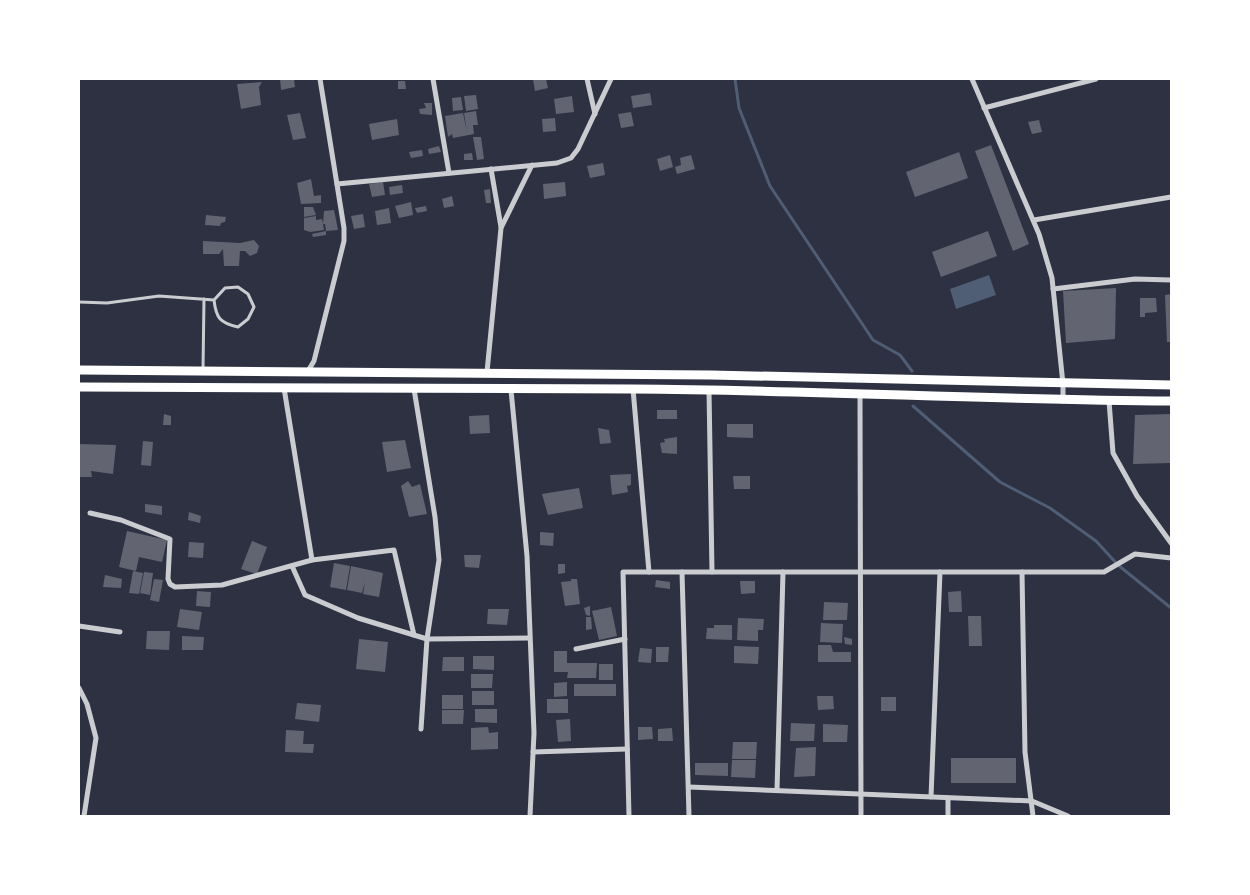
<svg xmlns="http://www.w3.org/2000/svg" width="1250" height="895" viewBox="0 0 1250 895" font-family="Raleway,sans-serif">
	<style>
		.water { fill: #4f5d75 }
		.lines { fill: none; stroke-linecap: round; stroke-linejoin: round }
		.stream { stroke: #4f5d75; stroke-width: 3 }
		.building { fill: #626471 }
		.service { stroke: #caccd0; stroke-width: 3 }
		.minor { stroke: #caccd0; stroke-width: 5 }
		.secondary { stroke: #fff; stroke-width: 9 }
	</style>
	<rect width="100%" height="100%" fill="#2d3142"/>
	<!-- water -->
	<path class="water" d="M989 275 996 295 956 309 950 289Z"/>
	<g class="lines">
		<!-- stream -->
		<g class="stream">
			<path d="M735 79 739 108 770 186 873 340 900 355 912 371"/>
			<path d="M913 406 1000 482 1050 508 1096 541 1118 565 1171 608"/>
		</g>
	</g>
	<!-- building -->
	<g class="building">
		<path d="M280 79H294L295 87 281 90Z"/>
		<path d="M533 79H546L548 88 535 91Z"/>
		<path d="M398 81H405L406 89H398Z"/>
		<path d="M262 82 259 87 261 105 241 109 237 84Z"/>
		<path d="M650 93 652 105 633 108 631 96Z"/>
		<path d="M476 95 478 109 466 111 464 96Z"/>
		<path d="M572 96 574 112 556 114 554 99Z"/>
		<path d="M461 97 463 110 453 111 452 98Z"/>
		<path d="M424 103H432V115L420 114 419 109 426 108Z"/>
		<path d="M476 111 478 125H473L474 134 453 138 452 134 448 137 445 116 463 113 467 132 464 113Z"/>
		<path d="M631 112 634 126 621 128 618 114Z"/>
		<path d="M300 113 306 138 293 140 287 115Z"/>
		<path d="M555 118 556 131 543 132 542 119Z"/>
		<path d="M397 119 399 135 372 140 369 124Z"/>
		<path d="M1039 120 1042 132 1032 134 1028 122Z"/>
		<path d="M473 137H481L484 159 477 160Z"/>
		<path d="M991 145 1029 244 1013 251 975 151Z"/>
		<path d="M439 146 441 152 429 154 428 149Z"/>
		<path d="M422 150 423 156 411 158 409 152Z"/>
		<path d="M959 152 968 178 915 197 906 172Z"/>
		<path d="M472 153 473 160H464V154Z"/>
		<path d="M670 155 673 167 660 171 657 159Z"/>
		<path d="M691 155 695 169 677 174 675 167 681 165 680 158Z"/>
		<path d="M603 163 605 175 590 178 587 166Z"/>
		<path d="M311 179 314 196 321 195V203L301 204 297 183Z"/>
		<path d="M383 182 385 195 372 197 369 184Z"/>
		<path d="M565 182 566 196 544 199 543 184Z"/>
		<path d="M402 185 403 193 390 195 389 187Z"/>
		<path d="M490 189 491 203H486L484 190Z"/>
		<path d="M452 196 454 206 444 208 442 199Z"/>
		<path d="M411 202 413 215 399 218 395 206Z"/>
		<path d="M426 206 427 211 417 213 415 208Z"/>
		<path d="M304 207H313L316 215 304 217Z"/>
		<path d="M389 208 391 223 377 225 375 211Z"/>
		<path d="M334 210 338 230 326 231 325 224H323L324 230 310 232 304 230V218L316 216V220L322 219 323 224 324 211Z"/>
		<path d="M363 214 365 227 354 229 351 216Z"/>
		<path d="M206 215 226 217 225 222 221 223 220 226 205 225Z"/>
		<path d="M326 231V235L313 237 312 234Z"/>
		<path d="M988 231 997 256 941 277 932 252Z"/>
		<path d="M254 240 259 246 257 253 250 256 245 251H240L239 266H224L223 249 219 254H203V241L240 243Z"/>
		<path d="M1116 288 1115 339 1066 343 1063 291Z"/>
		<path d="M1171 294V342H1167L1165 295Z"/>
		<path d="M1140 298H1156L1157 312 1145 313V317H1140Z"/>
		<rect x="657" y="410" width="20" height="9"/>
		<path d="M164 414 171 416V425H163Z"/>
		<path d="M1171 414V463L1133 464 1135 415Z"/>
		<path d="M489 415 490 433 470 434 469 416Z"/>
		<path d="M727 424H753V438L727 437Z"/>
		<path d="M598 428 609 430 611 443 600 444Z"/>
		<path d="M677 437V454L662 453 660 443 665 442 664 439Z"/>
		<path d="M405 440 411 468 387 472 382 442Z"/>
		<path d="M143 441 153 442 151 466 141 465Z"/>
		<path d="M79 444 116 445 113 474 91 471 92 477H79Z"/>
		<path d="M631 474V485L627 486 628 492 612 495 610 475Z"/>
		<path d="M733 476H750V489H734Z"/>
		<path d="M408 481 412 487 420 484 427 514 409 517 401 486Z"/>
		<path d="M579 488 583 508 548 515 542 494Z"/>
		<path d="M145 504 162 506V515L145 512Z"/>
		<path d="M189 512 201 516 200 523 188 520Z"/>
		<path d="M127 531 167 540 162 562 139 557 136 571 119 567Z"/>
		<path d="M540 532 554 533 553 546 540 545Z"/>
		<path d="M252 541 267 547 257 574 241 569Z"/>
		<path d="M189 542 204 543 203 558 188 557Z"/>
		<path d="M464 555H481L479 568 465 567Z"/>
		<path d="M334 563 350 566 346 590 330 587Z"/>
		<path d="M558 564H565V573L558 574Z"/>
		<path d="M351 566 383 573 379 597 363 594 365 582 362 593 347 590Z"/>
		<path d="M133 571 143 573 139 594 129 593Z"/>
		<path d="M144 572 153 573 150 595 140 593Z"/>
		<path d="M105 575 122 579 121 588 103 587Z"/>
		<path d="M154 579 163 580 159 602 150 600Z"/>
		<path d="M571 579H577L580 604 565 606 561 582 571 581Z"/>
		<path d="M656 580 670 582V589L655 587Z"/>
		<path d="M740 581H755V593L741 594Z"/>
		<path d="M197 591 211 592 210 607 196 606Z"/>
		<path d="M961 591 962 612H949L948 592Z"/>
		<path d="M824 602 848 603 847 620H823Z"/>
		<path d="M590 606V616L586 615 584 608Z"/>
		<path d="M611 607 617 636 599 640 592 611Z"/>
		<path d="M180 609 202 612 199 630 177 627Z"/>
		<path d="M488 609H509L507 625 487 624Z"/>
		<path d="M968 616H981L982 646H969Z"/>
		<path d="M586 617H591L592 629 586 630Z"/>
		<path d="M738 618 764 619 763 630H758V641L737 640Z"/>
		<path d="M821 623 843 624 842 643 820 642Z"/>
		<path d="M714 625H732V640L706 639 707 628H714Z"/>
		<path d="M147 631H170L169 650 146 649Z"/>
		<path d="M182 636 204 637 203 650H182Z"/>
		<path d="M844 637 852 639V645L845 644Z"/>
		<path d="M359 639 388 642 385 672 356 669Z"/>
		<path d="M818 645H831L833 652H851V662H818Z"/>
		<path d="M734 646 759 647 758 664 734 663Z"/>
		<path d="M656 647H669L668 662H656Z"/>
		<path d="M640 648 652 649 651 663 638 662Z"/>
		<path d="M554 651H567V663H597L596 678H567L568 672H554Z"/>
		<path d="M473 656H494V670L473 669Z"/>
		<path d="M443 657H464V671H442Z"/>
		<rect x="599" y="664" width="14" height="16"/>
		<path d="M471 674H493L492 688H471Z"/>
		<path d="M567 682V696L554 697V683Z"/>
		<rect x="574" y="684" width="42" height="12"/>
		<rect x="472" y="691" width="22" height="14"/>
		<rect x="442" y="695" width="21" height="14"/>
		<path d="M817 696H833L834 709 818 710Z"/>
		<rect x="881" y="697" width="15" height="14"/>
		<rect x="547" y="699" width="21" height="14"/>
		<path d="M297 703 321 705 319 722 295 719Z"/>
		<path d="M475 709H497V723L475 722Z"/>
		<path d="M442 710H464L463 724H442Z"/>
		<path d="M570 719 571 741 558 742 556 720Z"/>
		<path d="M791 723 815 724 814 741H790Z"/>
		<path d="M823 724 848 725 847 742H823Z"/>
		<path d="M488 727 489 733 498 732V749L471 750V728Z"/>
		<path d="M638 727H652L653 739 638 740Z"/>
		<path d="M672 728 673 741H658V729Z"/>
		<path d="M286 730 304 731 303 744H314L313 753 285 752Z"/>
		<path d="M733 742H757L756 759H732Z"/>
		<path d="M816 747 815 776 794 777 796 748Z"/>
		<rect x="951" y="758" width="65" height="25"/>
		<path d="M732 760H756L755 778 731 777Z"/>
		<path d="M695 763H728V776L695 775Z"/>
	</g>
	<g class="lines">
		<!-- service -->
		<g class="service">
			<path d="M79 302 107 303 159 296 214 300 225 288 238 287 248 294 254 307 248 319 238 327C220 323 216 318 214 300"/>
			<path d="M203 369 204 299"/>
		</g>
		<!-- minor -->
		<g class="minor">
			<path d="M433 79 449 173"/>
			<path d="M587 79 595 114"/>
			<path d="M972 79 1039 234 1052 278 1063 384V401"/>
			<path d="M984 108 1096 79"/>
			<path d="M491 169 501 227"/>
			<path d="M337 184 557 163 571 158 578 149 611 79"/>
			<path d="M1034 220 1171 197"/>
			<path d="M1053 289 1135 279 1171 280"/>
			<path d="M308 371 314 361 344 241V228L320 79"/>
			<path d="M487 372 501 228 532 165"/>
			<path d="M284 388 312 560"/>
			<path d="M414 389 435 517 439 560 427 639 421 729"/>
			<path d="M633 389 649 572"/>
			<path d="M511 390 527 556 534 733 530 816"/>
			<path d="M709 390 712 572"/>
			<path d="M860 393 861 816"/>
			<path d="M1109 401 1113 453 1137 496 1171 543"/>
			<path d="M90 513 121 520 170 539 168 579 170 584 175 587 222 585 312 560 394 550 414 635"/>
			<path d="M292 566 305 595 358 618 427 639 529 638"/>
			<path d="M682 572 689 816"/>
			<path d="M1022 572 1025 752 1033 816"/>
			<path d="M79 626 120 632"/>
			<path d="M576 649 625 639"/>
			<path d="M79 688 87 704 96 738 84 816"/>
			<path d="M533 752 627 749"/>
			<path d="M689 787 1032 801 1068 816"/>
			<path d="M777 790 783 572"/>
			<path d="M931 797 940 572"/>
			<path d="M948 798V816"/>
			<path d="M629 816 623 572H1104L1135 554 1171 558"/>
		</g>
		<!-- secondary -->
		<g class="secondary">
			<path d="M79 370 711 375 1171 385"/>
			<path d="M79 387C264 388 449 387 633 389 813 390 992 400 1171 401"/>
		</g>
	</g>
	<!-- border -->
	<rect width="1250" height="895" fill="none" stroke="#ffffff" stroke-width="160"/>
</svg>
